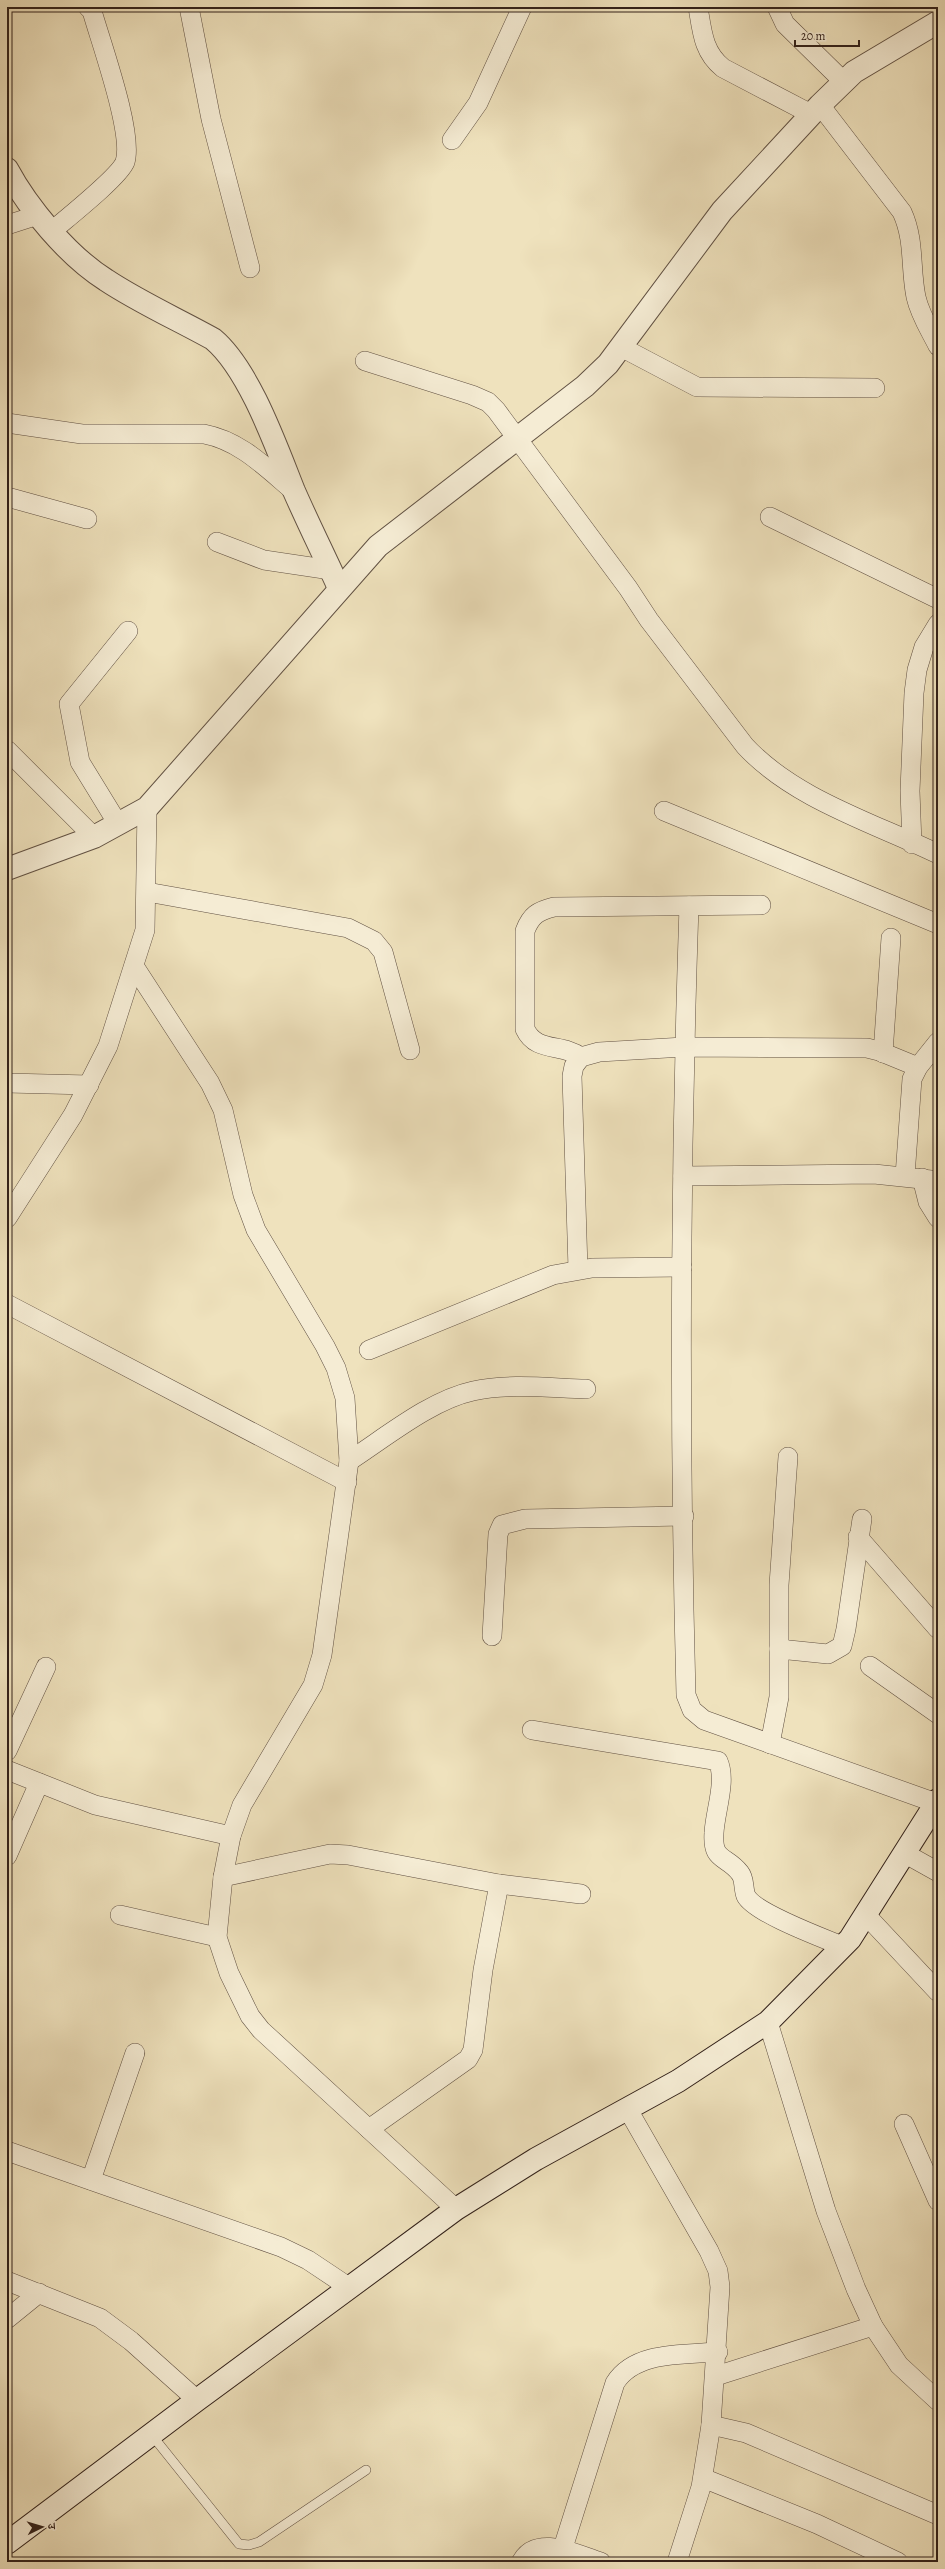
<svg xmlns="http://www.w3.org/2000/svg" width="945" height="2569" viewBox="0 0 945 2569" font-family="Alegreya,'Noto Serif Devanagari',serif">
	<style>
		.lines { fill: none; stroke-linecap: round; stroke-linejoin: round }
		.service-casing { stroke: #615143; stroke-width: 10 }
		.minor-casing { stroke: #615143; stroke-width: 20 }
		.tertiary-casing { stroke: #615143; stroke-width: 24 }
		.secondary-casing { stroke: #32211a; stroke-width: 24 }
		.service { stroke: #f5ecd4; stroke-width: 9 }
		.minor { stroke: #f5ecd4; stroke-width: 19 }
		.tertiary { stroke: #f5ecd4; stroke-width: 22 }
		.secondary { stroke: #f5ecd4; stroke-width: 22 }
	</style>
	<rect width="100%" height="100%" fill="#efe2bd"/>
	<filter id="stains"><feTurbulence type="fractalNoise" baseFrequency=".005" numOctaves="4"/><feColorMatrix values="0 0 0 0 .2 0 0 0 0 .09 0 0 0 0 .02 0 0 0 .5 -.17"/></filter>
	<radialGradient id="worn" r=".72"><stop offset=".6" stop-color="#630" stop-opacity="0"/><stop offset="1" stop-color="#630" stop-opacity=".3"/></radialGradient>
	<g class="lines">
		<!-- service casing -->
		<g class="service-casing">
			<path id="service" d="M151 2434 239 2544 249 2545 259 2542 366 2470"/>
		</g>
		<!-- minor casing -->
		<g class="minor-casing">
			<g id="minor">
				<path d="M189 7 211 119 250 268"/>
				<path d="M698 7C702 31 703 52 723 68L811 114"/>
				<path d="M777 7 785 24 844 82"/>
				<path d="M820 105 902 212C915 240 910 268 916 297 920 315 930 330 938 346"/>
				<path d="M452 140 478 103 522 7"/>
				<path d="M7 225 38 215"/>
				<path d="M52 231C67 218 119 177 125 162 134 134 101 43 92 11L88 7"/>
				<path d="M621 347 697 387 875 388"/>
				<path d="M365 361 472 395 488 402 496 410 628 588 649 620 745 746C794 799 874 823 938 854"/>
				<path d="M7 423 82 434H204C241 441 266 468 295 492"/>
				<path d="M7 497 87 519"/>
				<path d="M770 517 938 599"/>
				<path d="M217 542 264 560 331 570"/>
				<path d="M7 750 94 837"/>
				<path d="M664 811 938 924"/>
				<path d="M118 824 80 762 69 704 128 631"/>
				<path d="M912 844 910 791 914 693 917 670 924 647 938 624"/>
				<path d="M147 892 348 928 374 941 383 952 410 1050"/>
				<path d="M689 906C680 1168 679 1432 686 1695L692 1710 704 1720 936 1803"/>
				<path d="M134 966 210 1083 223 1110 243 1195 256 1230 325 1346 336 1368 345 1398 349 1461 322 1655 313 1685 242 1805 231 1836 223 1877 217 1937 229 1973 250 2016 261 2030 456 2209"/>
				<path d="M883 1053 891 938"/>
				<path d="M581 1057C562 1043 536 1053 525 1029V931C531 915 538 911 554 907L761 905"/>
				<path d="M7 1083 89 1085"/>
				<path d="M683 1176 874 1174 931 1180 938 1183"/>
				<path d="M905 1176 912 1079 918 1067 938 1042"/>
				<path d="M922 1178 928 1202 938 1218"/>
				<path d="M7 1218 73 1115 108 1046 145 930 147 808"/>
				<path d="M578 1269 572 1076 574 1066 581 1057 599 1052 684 1047 867 1048 879 1051 918 1067"/>
				<path d="M7 1304 347 1482"/>
				<path d="M369 1350 553 1275 592 1268 682 1267"/>
				<path d="M349 1461C386 1437 431 1400 473 1391 509 1383 549 1388 586 1389"/>
				<path d="M858 1537 938 1629"/>
				<path d="M492 1636 498 1534 502 1525 525 1519 684 1516"/>
				<path d="M779 1649 828 1654 842 1646 846 1629 862 1519"/>
				<path d="M870 1666 938 1714"/>
				<path d="M532 1730 718 1761C727 1781 715 1811 714 1833 712 1862 726 1855 740 1873 745 1879 743 1889 746 1896 755 1913 823 1938 842 1946"/>
				<path d="M770 1744 779 1697V1585L788 1457"/>
				<path d="M7 1751 46 1667"/>
				<path d="M7 1770 95 1805 231 1836"/>
				<path d="M904 1853 938 1872"/>
				<path d="M7 1856 39 1783"/>
				<path d="M223 1877 330 1854 348 1855 499 1884 581 1894"/>
				<path d="M865 1914 938 1992"/>
				<path d="M120 1915 217 1937"/>
				<path d="M768 2022 826 2211 856 2289 873 2326 899 2365 938 2401"/>
				<path d="M627 2108 709 2251 718 2271 720 2287 711 2425 701 2487 677 2562"/>
				<path d="M904 2124 938 2201"/>
				<path d="M369 2129 468 2059 473 2050 483 1970 499 1884"/>
				<path d="M7 2151 281 2247 308 2260 350 2288"/>
				<path d="M91 2180 135 2053"/>
				<path d="M7 2281 100 2318 131 2341 197 2400"/>
				<path d="M7 2319 39 2293"/>
				<path d="M716 2376 873 2326"/>
				<path d="M711 2425 746 2433 938 2515"/>
				<path d="M703 2478 817 2524 898 2562"/>
				<path d="M562 2551 615 2383C635 2351 683 2355 718 2352"/>
				<path d="M521 2562C537 2533 577 2555 601 2562"/>
			</g>
		</g>
		<!-- tertiary casing -->
		<g class="tertiary-casing">
			<g id="tertiary">
				<path d="M7 169C28 208 68 256 106 280 139 302 177 319 213 339 249 369 276 446 294 491 308 523 324 555 339 588"/>
				<path d="M7 869 94 837 147 808 378 546 585 386 608 364 722 211 820 105 854 72 938 22"/>
			</g>
		</g>
		<!-- secondary casing -->
		<g class="secondary-casing">
			<path id="secondary" d="M7 2543 197 2400 456 2209 536 2159 678 2081 768 2022 850 1939 938 1800"/>
		</g>
		<!-- service -->
		<use href="#service" class="service"/>
		<!-- minor -->
		<use href="#minor" class="minor"/>
		<!-- tertiary -->
		<use href="#tertiary" class="tertiary"/>
		<!-- secondary -->
		<use href="#secondary" class="secondary"/>
	</g>
	<!-- margin -->
	<rect width="945" height="2569" fill="none" stroke="#efe2bd" stroke-width="24"/>
	<rect x="8" y="8" width="929" height="2553" fill="none" stroke="#32211a" stroke-width="2"/>
	<rect x="12" y="12" width="921" height="2545" fill="none" stroke="#32211a"/>
	<!-- north arrow -->
	<g transform="translate(42 2527) rotate(85)" stroke="#f5ecd4" stroke-width="3" paint-order="stroke">
	<path d="M0-3L7 15L0 10L-7 15Z" fill="#32211a"/>
	<text y="-6" font-size="11" font-weight="bold" text-anchor="middle" fill="#32211a">उ</text>
	</g>
	<!-- scale -->
	<path d="M795 40v6h64v-6" fill="none" stroke="#32211a" stroke-width="2"/>
	<text x="801" y="40" font-size="12" fill="#32211a" stroke="#f5ecd4" stroke-width="3" paint-order="stroke">20 m</text>
	<rect width="100%" height="100%" filter="url(#stains)"/>
	<rect width="100%" height="100%" fill="url(#worn)"/>
</svg>
